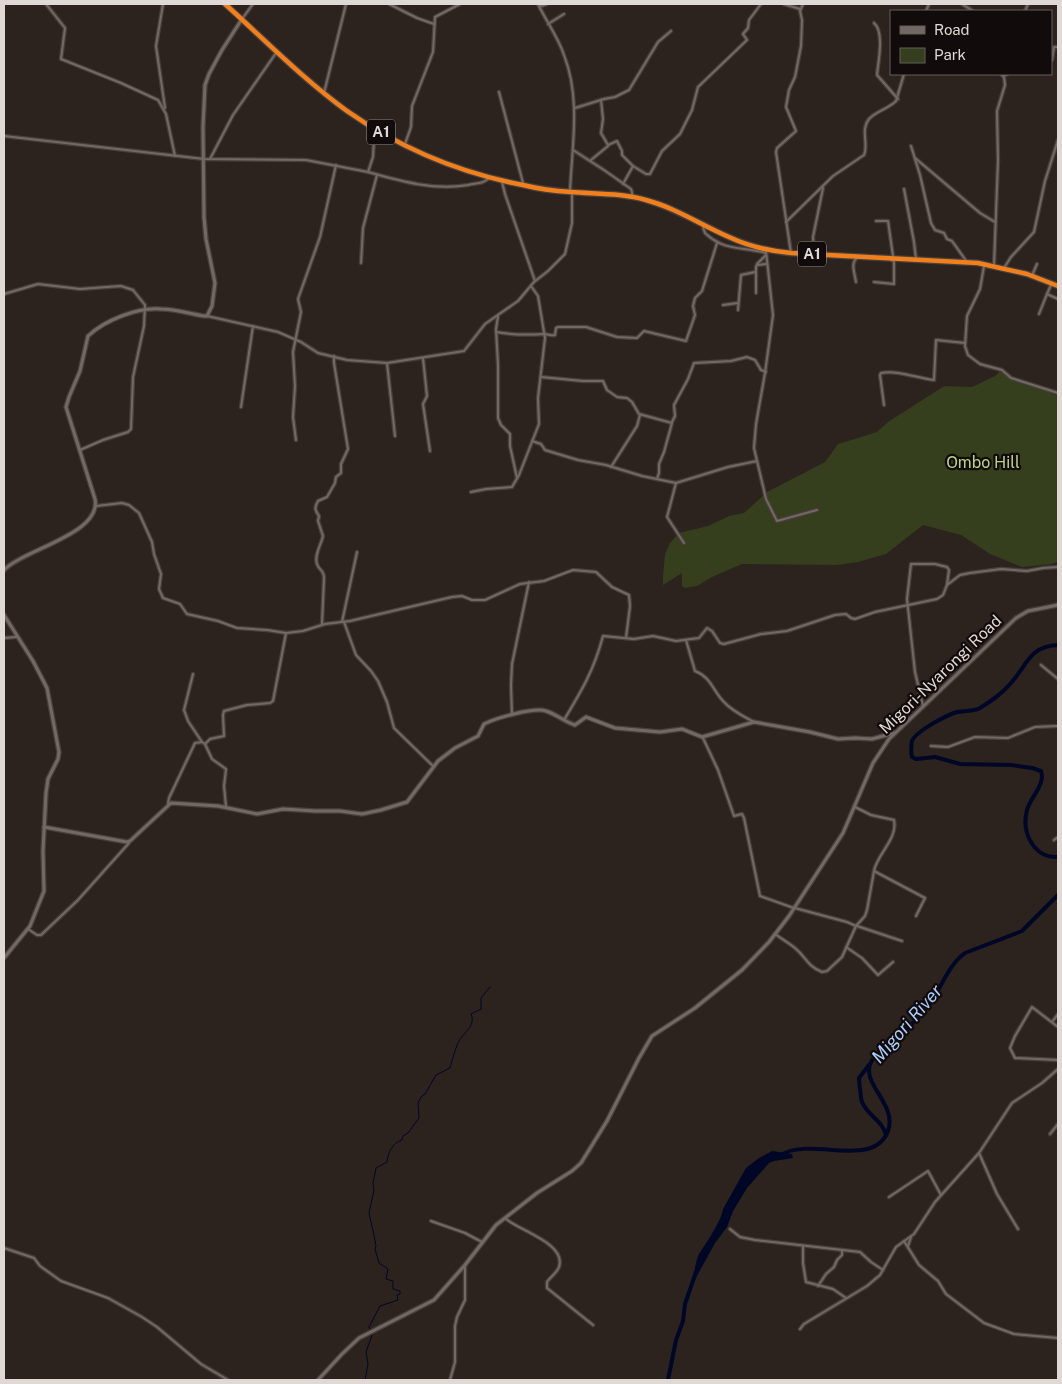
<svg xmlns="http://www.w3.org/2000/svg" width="1062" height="1384" viewBox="0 0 1062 1384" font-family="'Public Sans',sans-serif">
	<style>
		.green { fill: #353e1d }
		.water { fill: #000726 }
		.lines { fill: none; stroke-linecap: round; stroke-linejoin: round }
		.stream { stroke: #000726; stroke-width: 1 }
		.river { stroke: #000726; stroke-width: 4 }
		.street-casing { stroke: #49403d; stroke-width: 4.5 }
		.secondary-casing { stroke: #49403d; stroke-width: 5.5 }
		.highway-casing { stroke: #49403d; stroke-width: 7 }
		.street { stroke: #746864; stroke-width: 2 }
		.secondary { stroke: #746864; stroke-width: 3 }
		.highway { stroke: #f17f1c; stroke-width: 4.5 }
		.labels { text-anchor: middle; stroke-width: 4.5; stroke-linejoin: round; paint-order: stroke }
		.shield { fill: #110c0b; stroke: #a19b98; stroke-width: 1 }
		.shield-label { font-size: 15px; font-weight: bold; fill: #dfd8d5 }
		.park-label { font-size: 16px; fill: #bcd288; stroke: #110c0b }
		.street-label { font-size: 16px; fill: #dfd8d5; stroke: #110c0b }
		.water-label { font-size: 18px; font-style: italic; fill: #aaccfe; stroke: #110c0b }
	</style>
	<rect width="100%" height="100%" fill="#2c221e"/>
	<!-- green -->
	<path class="green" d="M1002 370 1009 376 1058 396V562L1052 564 1022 567 990 554 961 535 923 525 886 554 858 562 837 565 742 564 712 577 697 586 685 588 682 586V573L663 585V575L665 554 670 543 679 533 708 526 729 516 744 513 767 492 825 462 838 444 877 432 888 422 944 386 972 387 995 376Z"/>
	<!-- water -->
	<path class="water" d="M772 1151 792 1154 793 1158 774 1161 769 1163 747 1188 733 1211 727 1227 715 1243 692 1285C694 1276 695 1262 699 1254 705 1245 722 1220 723 1209L746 1168 759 1158Z"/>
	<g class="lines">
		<!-- stream -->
		<path class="stream" d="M365 1380 368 1364 366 1352 372 1335 369 1327 380 1306 398 1300 397 1295 400 1294V1291L393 1289V1281L386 1279 388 1269 379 1263 375 1249 376 1246 374 1235 369 1213 374 1190 373 1183 376 1168 387 1162C388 1153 392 1143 402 1140L403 1136 408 1133 419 1118 418 1103 421 1097 425 1094 436 1075 450 1068C451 1064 457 1043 459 1041 464 1032 476 1026 471 1014L481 1009V998L490 987"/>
		<!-- river -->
		<g class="river">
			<path d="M1058 645C1029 646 1027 666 1010 684 1002 694 991 701 980 708 973 712 965 710 957 712 947 715 916 731 912 741 911 746 911 752 912 757L916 759 935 757 960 764 1011 765 1032 768 1041 771C1046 784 1030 798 1027 810 1021 833 1034 858 1058 857"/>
			<path d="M869 1065 859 1078C859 1081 861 1100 862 1102 867 1115 883 1121 886 1135"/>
			<path d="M781 1155C810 1136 873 1170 888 1131 898 1103 858 1083 872 1060 891 1044 911 1027 927 1007 942 989 946 967 965 953L1022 931 1058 895"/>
			<path d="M668 1380 676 1340 683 1321 685 1304 696 1272"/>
		</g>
		<!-- street casing -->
		<g class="street-casing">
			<g id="street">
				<path d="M46 4 65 28 61 59 121 83 158 100 166 114 175 156"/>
				<path d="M163 4 156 46 165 108"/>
				<path d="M389 4 417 18 434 24"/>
				<path d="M538 4C546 21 558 37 564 55 581 99 572 145 570 191"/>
				<path d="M538 4 541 6 547 4"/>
				<path d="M784 4 800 9"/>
				<path d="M962 4 973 11"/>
				<path d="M926 11 929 4"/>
				<path d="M1025 11 1028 4"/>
				<path d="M242 19 253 4"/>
				<path d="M874 23C885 33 878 62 877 75L898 99"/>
				<path d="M548 24 564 14"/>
				<path d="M1051 61 1052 60 1054 47H1058"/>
				<path d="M1003 76 1008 74"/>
				<path d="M499 92 523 183"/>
				<path d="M324 93 346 4"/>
				<path d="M601 100 603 119 601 133 608 145 617 141 622 151V155L633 166"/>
				<path d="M575 108 604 99 615 97 629 90 658 42 671 31"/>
				<path d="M4 136 204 159 306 160 368 172 373 157 374 139 377 131"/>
				<path d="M405 144 411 127 412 106 433 52 435 17 460 4"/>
				<path d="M911 146 920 175 931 223 935 230 944 233 947 239 952 241 967 262"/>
				<path d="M573 150 604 170 631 189 632 192V197"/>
				<path d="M915 158 980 213 995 222"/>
				<path d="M210 159 233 115 276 53"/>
				<path d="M591 160 608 146"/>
				<path d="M368 172C400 181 435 191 468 185 477 183 483 184 489 178"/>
				<path d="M502 182 505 194 535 281"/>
				<path d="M623 184 633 166 646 174H650L662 151 680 134 692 110 698 87 747 40 743 34 748 28 749 20 761 4"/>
				<path d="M904 189 914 242 916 259"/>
				<path d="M876 221H888L893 256"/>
				<path d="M786 222 833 176 864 155C869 144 860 130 869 119 876 111 888 109 896 101L904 74"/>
				<path d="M703 227 705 233C725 252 742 246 766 253"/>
				<path d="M766 251 773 315 765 373 756 424 754 448 766 499 777 521 817 510"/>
				<path d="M791 253 776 152 777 148 796 131 786 107 789 90 795 77 801 46 802 20 800 11 803 4"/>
				<path d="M814 254 813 237 823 188"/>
				<path d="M361 263 363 228 377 175"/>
				<path d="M757 264 766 255"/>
				<path d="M984 266 980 289 967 316 965 346 968 355 980 364 1002 370 1011 378 1058 393"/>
				<path d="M994 266 998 160 997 111 1005 85 1004 77 1001 74"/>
				<path d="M1004 268 1011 257 1034 232 1045 181 1058 140"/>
				<path d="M1034 276 1033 273 1037 264"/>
				<path d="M856 282C855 274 850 263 857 258"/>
				<path d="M874 282 894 284V261L891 260"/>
				<path d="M756 293V267L757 265 766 264"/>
				<path d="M4 294 38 284 80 289 121 286 133 290 145 305 144 326 133 377 131 429 128 432 103 440 80 450"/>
				<path d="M1047 294 1051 285"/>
				<path d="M723 305 738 303"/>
				<path d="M738 310 741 275 755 272"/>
				<path d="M1039 314 1047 294 1058 299"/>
				<path d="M207 316 278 332 301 342 318 353 347 360 387 363 464 351 485 324 518 301 534 282 548 271 565 254 572 223V192"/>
				<path d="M498 316 496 329 498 365V418L501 425 510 434V446L517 478"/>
				<path d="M496 332C512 335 527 335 544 334 548 334 551 336 555 335L556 328 558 327H586L617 337 637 338 644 331 686 341 695 315 693 306 695 298 702 291 717 243"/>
				<path d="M423 358 427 396 423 404 430 451"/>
				<path d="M387 363 395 436"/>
				<path d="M541 377 583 381H603L607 390 617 397 627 398 632 402 639 414 672 423 664 452 659 464V473L657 479"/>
				<path d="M884 405 880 375 881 373C899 370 916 378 934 380L936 340 965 343"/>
				<path d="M241 407 253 326"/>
				<path d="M672 422 675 416 674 405 688 379 694 363 731 361 747 357 755 360 761 370 766 372"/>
				<path d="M296 440 293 417 295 386 293 352 301 312 298 299 320 237 336 165"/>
				<path d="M532 441 541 444 545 450 578 460 606 465 642 476 676 483"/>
				<path d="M611 467 637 426 640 415"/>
				<path d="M471 492 486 489 512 487 519 475 539 424 538 398 545 338 538 296 531 286"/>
				<path d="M96 506 122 503 129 505 139 513 152 542 154 554 161 574 159 589 163 598 180 604 187 614 218 621 237 628 267 630 286 633"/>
				<path d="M684 543 667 517 676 483 728 467 757 461"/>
				<path d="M342 622 357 552"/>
				<path d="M344 622 356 655 371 671 378 681 387 702 394 728 434 767"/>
				<path d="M322 624 324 578C324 569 319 571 317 564 314 555 321 545 323 536L318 521 319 516C315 510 314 508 318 501L327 497 335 483 336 477 341 473V464L348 449 334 363V356"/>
				<path d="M4 638 16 637"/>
				<path d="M686 640 695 671C711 677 713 691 724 702 732 711 743 716 754 722"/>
				<path d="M1041 665 1058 679"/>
				<path d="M193 674 184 710 188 721 202 742"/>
				<path d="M923 706 915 672 907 599 911 564H935L947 567 949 570 947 585 960 575 970 573 1001 569 1027 571 1043 568 1058 567"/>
				<path d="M512 715 511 685 512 664 529 582"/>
				<path d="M564 720C582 690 594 670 603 636L634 639 653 636 676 641 699 638 707 628 712 631 720 643 724 644 761 634 787 631 835 615 846 614 851 618 855 619 875 612 937 599 943 595 947 585"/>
				<path d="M703 738 718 770 734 816 742 814 744 818 760 896 791 907 847 922 856 926"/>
				<path d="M205 744 210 739 224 736 223 715 224 711 247 705 270 703 273 701 286 633 303 631 325 624 350 621 452 597 462 596 472 600H485L520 584 544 581 573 570 596 572 612 587 629 595 630 606 626 638"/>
				<path d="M205 744 212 759 226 769 224 786 226 807"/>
				<path d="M931 746 948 747 975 737 1008 738 1035 727 1058 726"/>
				<path d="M168 804 169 798 195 743 202 742 205 744"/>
				<path d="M855 807 871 815 894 820C898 839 877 854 874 871L925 898 916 916"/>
				<path d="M1054 840 1058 837"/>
				<path d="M857 926 902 941"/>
				<path d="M28 929 37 935H41L78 900 129 843"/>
				<path d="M775 934C782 939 789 943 795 948 807 958 806 965 822 972L827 971 842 957 856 926 865 916 867 910 874 871"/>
				<path d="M846 947 862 958 878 975 893 962"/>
				<path d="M1052 1022 1058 1014"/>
				<path d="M1058 1027 1032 1007 1015 1036 1010 1048 1015 1058 1058 1060"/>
				<path d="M1050 1134 1058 1124"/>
				<path d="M979 1153 997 1194 1018 1229"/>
				<path d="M889 1197 928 1171 941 1195"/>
				<path d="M505 1218C517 1230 567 1243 559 1267 557 1273 550 1277 547 1282V1288L593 1325"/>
				<path d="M431 1221 465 1233 482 1242"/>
				<path d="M730 1229 740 1237 755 1240 860 1252 871 1262 883 1270"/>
				<path d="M904 1241 919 1265 938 1281 946 1294 984 1323 1014 1334 1058 1338"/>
				<path d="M803 1246V1263L806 1282 833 1289 846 1298"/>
				<path d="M908 1246 911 1237"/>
				<path d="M4 1248 34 1258 40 1266 61 1281 108 1298 142 1317 157 1327 201 1364 228 1380"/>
				<path d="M818 1286 826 1274 834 1267 837 1260 842 1255V1250"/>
				<path d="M800 1329 804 1324 867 1286 880 1275 896 1247 914 1234 935 1202 979 1153 1012 1103 1042 1083 1058 1069"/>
				<path d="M450 1380 455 1362V1326L457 1317 465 1300V1266"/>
			</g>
		</g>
		<!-- secondary casing -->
		<g class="secondary-casing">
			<g id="secondary">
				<path d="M4 570C24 549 102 534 95 499L66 407 69 397 80 371 88 336C105 320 138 307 161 309 176 309 190 314 204 316H207L212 306 215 283 206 239 204 217 203 127 205 85 209 74 222 50 242 19"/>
				<path d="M4 615 33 661 47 688 59 752 58 759 48 779 46 793 43 851 44 891 30 926 4 958"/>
				<path d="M44 827 127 842 130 841 171 803 218 806 257 814 283 809 315 811H340L362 814 381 810 407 802 438 761 455 748 478 736 484 724C496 718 534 707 546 711 556 714 565 722 575 725L586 717 615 728 660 732 682 729 702 737 754 722 810 732 838 739 855 738 872 739 894 733"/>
				<path d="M318 1380 342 1354 359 1338 434 1300 465 1265 496 1225 537 1193 572 1171 581 1163 607 1121 639 1058 652 1036 695 1008 742 970 769 942 789 916 843 833 873 763 889 739 1016 618 1028 611 1058 605"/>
			</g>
		</g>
		<!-- highway casing -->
		<g class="highway-casing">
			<path id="highway" d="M225 4C265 40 303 79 347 111 400 148 460 173 523 185 539 189 555 191 571 192 596 194 622 193 646 200 676 208 701 225 729 237 748 246 769 251 791 253L978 263 1027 274 1058 286"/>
		</g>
		<!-- street -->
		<use href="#street" class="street"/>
		<!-- secondary -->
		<use href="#secondary" class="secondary"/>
		<!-- highway -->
		<use href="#highway" class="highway"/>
	</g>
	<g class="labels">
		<!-- shield labels -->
		<g class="shield">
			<rect x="367" y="119.5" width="28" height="25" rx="4"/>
			<rect x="798" y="241.5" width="28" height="25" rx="4"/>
		</g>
		<g class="shield-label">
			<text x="381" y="137">A1</text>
			<text x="812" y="259">A1</text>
		</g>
		<!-- park labels -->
		<g class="park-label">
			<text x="983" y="468">Ombo Hill</text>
		</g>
		<!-- street labels -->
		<g class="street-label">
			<text transform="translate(940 674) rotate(-44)" y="6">Migori-Nyarongi Road</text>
		</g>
		<!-- water labels -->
		<g class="water-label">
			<text transform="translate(907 1024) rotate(-49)" y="6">Migori River</text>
		</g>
	</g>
	<!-- border -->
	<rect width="1062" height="1384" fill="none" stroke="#dfd8d5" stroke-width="10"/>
	<!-- legend -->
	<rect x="890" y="10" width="162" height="65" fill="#110c0b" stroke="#635e5c"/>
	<rect x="900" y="26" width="25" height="8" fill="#746864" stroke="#635e5c"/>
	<text x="934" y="35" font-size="15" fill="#dfd8d5">Road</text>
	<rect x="900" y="48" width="25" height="15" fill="#353e1d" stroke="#635e5c"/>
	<text x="934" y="60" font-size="15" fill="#dfd8d5">Park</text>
</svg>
